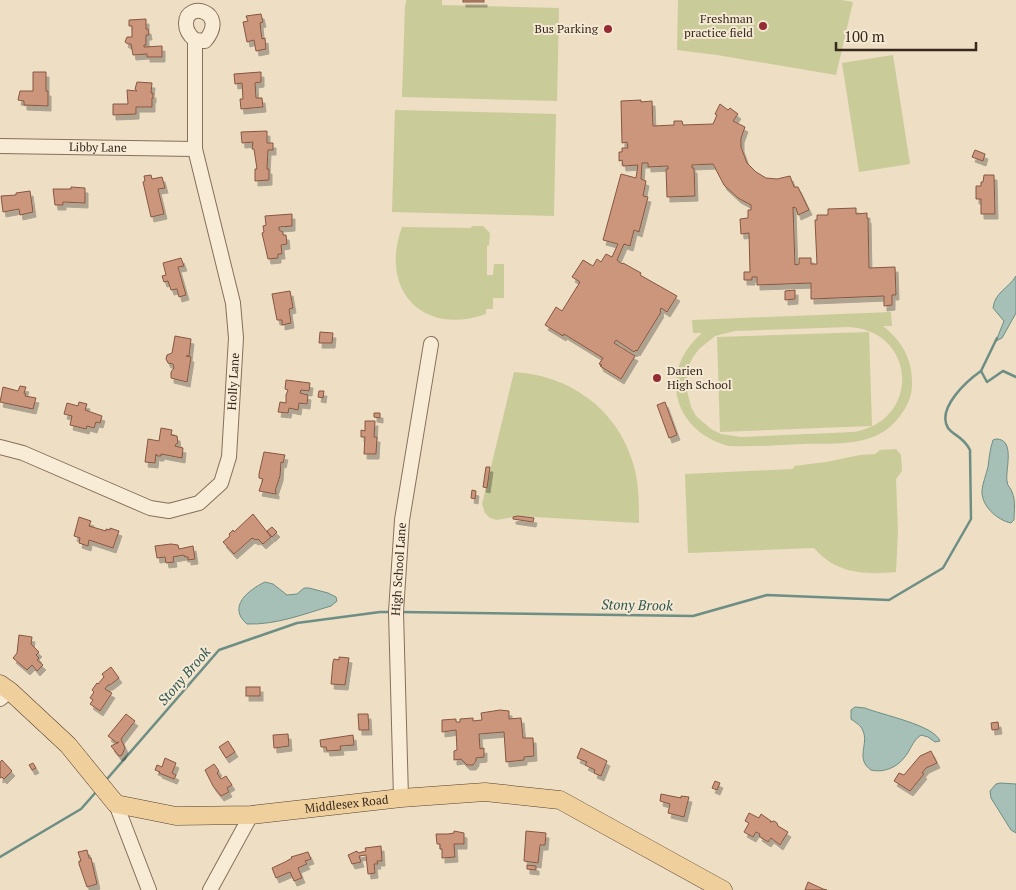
<svg xmlns="http://www.w3.org/2000/svg" width="1016" height="890" viewBox="0 0 1016 890" font-family="'PT Serif',serif">
	<style>
		.green { fill: #c9cb98; fill-rule: evenodd }
		.water { fill: #a6c0b7; stroke: #6d8e84 }
		.lines { fill: none; stroke-linecap: round; stroke-linejoin: round }
		.stream { stroke: #6d8e84; stroke-width: 2.5 }
		.building { fill: #cb967b; stroke: #865741; filter: url(#shadow) }
		.minor-casing { stroke: #876f5b; stroke-width: 16 }
		.major-casing { stroke: #553e2f; stroke-width: 19 }
		.minor { stroke: #f8ecd7; stroke-width: 14 }
		.major { stroke: #efd09d; stroke-width: 18 }
		.poi-dot { fill: #952c34; stroke: #f5e9d3; stroke-width: 2 }
		.labels { text-anchor: middle; stroke-width: 4; stroke-linejoin: round; paint-order: stroke }
		.poi-label { font-size: 12px; fill: #38291e; stroke: #f5e9d3; text-anchor: end }
		.street-label { font-size: 12px; fill: #38291e; stroke: #f5e9d3 }
		.water-label { font-size: 14px; font-style: italic; fill: #2e5751; stroke: #f5e9d3 }
	</style>
	<defs>
		<filter id="shadow"><feDropShadow dx="3" dy="5" stdDeviation="0" flood-color="#0004"/></filter>
	</defs>
	<rect width="100%" height="100%" fill="#eddec4"/>
	<!-- green -->
	<g class="green">
		<path d="M406 0H442V5L559 8 557 101 402 97 405 5 406 4Z"/>
		<path d="M678 0H841L853 2 836 75 717 55 677 50Z"/>
		<path d="M893 55 910 164 859 172 842 63Z"/>
		<path d="M395 110 556 114 554 216 392 212Z"/>
		<path d="M472 226H483L490 233 489 245 487 246V275H493L494 264H504V298H493V309H486V314C422 337 379 289 402 227L471 228Z"/>
		<path d="M891 312 892 326H883C902 341 913 360 912 385 912 396 907 407 900 416 877 448 837 443 802 444 778 445 753 447 729 446 673 432 657 371 702 333H693L692 320ZM849 327C917 331 921 421 854 432L741 437 721 434 711 429 696 416 691 407 686 387 688 367 693 357 699 349 715 336 735 331Z"/>
		<path d="M869 332 872 426 720 432 717 337Z"/>
		<path d="M514 372C568 375 617 408 633 463 639 482 639 503 639 523L518 516 497 520 490 518 485 513 482 504Z"/>
		<path d="M896 449 901 455 902 471 896 479 898 531 896 572C866 575 836 574 814 548L688 553 685 474 793 469 794 466 826 462 860 455 875 454 880 450Z"/>
	</g>
	<!-- water -->
	<g class="water">
		<path d="M1016 276V313L1002 338 996 341 1004 321 993 308C995 292 1008 289 1016 276Z"/>
		<path d="M996 439C1016 439 1005 470 1007 481 1007 486 1011 488 1012 492 1016 501 1014 511 1014 520L1011 523C997 520 981 506 982 490 983 482 986 475 988 467 989 458 990 449 993 440Z"/>
		<path d="M265 582 273 584 287 595 297 594 304 588H309L328 593 336 597 337 601 331 606C304 614 276 625 247 624 227 607 248 590 265 582Z"/>
		<path d="M855 707 865 708C882 715 934 725 940 741L935 742 928 737 921 735C912 741 911 750 904 758 896 768 883 773 871 770 855 759 869 744 863 731 861 725 856 723 851 719V710Z"/>
		<path d="M1000 783 1016 784V833L1011 830 991 798 990 791 996 784Z"/>
	</g>
	<g class="lines">
		<!-- stream -->
		<g class="stream">
			<path d="M981 371 997 338"/>
			<path d="M981 371 987 382 1003 371 1016 377"/>
			<path d="M400 612 693 616 767 595 889 600 943 568 971 519 970 450C963 436 954 436 948 428 936 408 968 380 981 371"/>
			<path d="M107 779 219 650 297 623 380 612H392"/>
			<path d="M0 857 81 809 96 792"/>
		</g>
	</g>
	<!-- building -->
	<g class="building">
		<rect x="463" y="0" width="21" height="2"/>
		<path d="M261 14 263 22 260 23 261 32 262 39 265 38 266 49 256 51 254 40 247 42 243 22 248 21 246 16Z"/>
		<path d="M146 19V29H148L149 35H146V45H144V47L162 46V57H147V54L133 55 131 44H128L125 42 127 37H132V26H129V20Z"/>
		<path d="M33 72H46V91H48V106L24 105V101L18 100 20 91H33Z"/>
		<path d="M261 72V82L255 83 256 98H262L263 107 241 109 240 99H243L242 83 235 84 234 74Z"/>
		<path d="M137 82 152 83 151 93H153V98H152V107H136V114L113 115V104H128L127 90 137 91 135 89Z"/>
		<path d="M641 100V102L652 101 653 126 674 125V121H682L683 125 713 124 717 115 715 114 720 104 728 110 730 108 738 114 733 121 745 127 741 138V147L747 163 756 172 766 178 777 179 790 176 794 187H798L809 210 798 215 796 208 793 207 795 265 799 264V258H811V264H817L815 220H817V215H828V209L856 208V214L867 213V218H868L869 268 895 267 896 295H892V305L884 306V296L811 299V283L757 285V277H752V280H744V272H750L749 233 741 234 740 219 748 218V210H751V205L738 198 724 185 713 164 692 165V168H694L695 196 667 197 666 169H668V166L648 167V163H642L641 179 646 181 643 196 648 197 639 232 634 230 630 246 624 244 617 260 622 264 623 263 641 273 640 275 677 296 667 312 661 308 660 311 661 312 637 351 636 350 634 352 616 340 614 343 635 356 621 379 600 366 602 365 599 364 603 358 564 334 563 336 545 325 556 307 562 311 580 282 572 277 583 260 593 266 597 259 601 262 606 254 612 257 618 244 603 240 621 174 636 178 638 165 623 166 622 160 619 161V152H622V148H628L627 142 622 143 621 101Z"/>
		<path d="M267 131V143H273V150H268L267 169H269V180L255 181V169H257L254 149H252L253 142 242 143 241 132Z"/>
		<path d="M975 150 985 154 983 161 972 157Z"/>
		<path d="M151 175 152 179 162 177 165 188 158 189 164 214 151 217 143 182 145 181 144 176Z"/>
		<path d="M984 175H994L995 214H981V199H976V186H981V182H983Z"/>
		<path d="M71 187 85 188V203L63 202V205H55L53 189H71Z"/>
		<path d="M30 191 33 212 20 215 19 209 3 212 1 196 16 195V193Z"/>
		<path d="M292 214V226L279 227V230L283 232V235H286L287 244 281 245 282 254H278V258L268 259 262 233 264 232 263 226 266 225 265 216Z"/>
		<path d="M181 258 184 266 178 267 186 295 179 297 177 289 171 290 168 281 164 282 162 276 166 275 163 263Z"/>
		<path d="M795 290V299L785 300V291Z"/>
		<path d="M290 291 293 308 289 309 291 323 282 325V320H277L272 294Z"/>
		<path d="M320 332 333 333 332 343H319Z"/>
		<path d="M175 336 191 339 189 356H186L191 357 187 382 171 378V372L174 368 173 364 168 363 166 359 167 355 172 353Z"/>
		<path d="M286 380 310 383 309 391 301 390 300 393 308 395 307 404 299 403 298 410 289 408 288 413 278 412 280 402 286 403V395L288 390 285 389Z"/>
		<path d="M20 386 26 387 24 393 26 394 25 396 36 398 33 409 0 402 3 387 18 391Z"/>
		<path d="M319 391H324L323 398 318 397Z"/>
		<path d="M79 402 87 404 85 410 102 416 100 423 96 422 94 428 87 426 86 429 70 425 72 416 64 414 67 403 78 406Z"/>
		<path d="M665 402 677 435 669 438 657 405Z"/>
		<path d="M374 413H380V418L374 417Z"/>
		<path d="M365 421H375L374 437H377L376 454H364L365 437H361V430L365 431Z"/>
		<path d="M161 428 172 430 171 435 177 436 178 443 176 444 175 446 183 448 182 458 161 454V456H157L156 454 155 463 145 462 148 439 159 441Z"/>
		<path d="M264 452 285 455 283 463 281 462 280 476 275 491H276V494L259 491 263 479 259 478V474Z"/>
		<path d="M486 467H490L487 488 483 487Z"/>
		<path d="M472 490 476 491 475 499 471 498Z"/>
		<path d="M253 514 271 537 263 544 258 539 256 540 252 538 234 554 223 542 230 536 229 534 233 530 234 532Z"/>
		<path d="M518 516 534 518 533 522 513 519V517Z"/>
		<path d="M79 517 91 521 89 526 106 531V529L110 530V528L119 531 113 548 89 540 88 546 79 543 80 538 74 536Z"/>
		<path d="M272 527 277 532 272 537 267 531Z"/>
		<path d="M171 544 178 545 179 549 193 546 195 559 188 560V557H185L184 555 173 557 174 562 166 563 165 557 157 558 155 546Z"/>
		<path d="M19 635 32 637 31 644 39 652 36 655 39 658 37 660 43 665 37 671 32 665 27 670 13 658 17 653Z"/>
		<path d="M339 657 349 658 345 685 331 684 333 662 334 659 339 660Z"/>
		<path d="M111 667 119 678 110 685H108L105 689 112 693 100 711 90 704 93 700 90 698 94 692 92 690 97 683 98 684 104 677 102 674Z"/>
		<rect x="246" y="687" width="14" height="9"/>
		<path d="M500 710 509 711V719L521 718 523 738H533L534 756 524 757V760L506 762 504 732 479 734 480 749 484 748V757L476 758V761L473 765H467L461 759 454 760V751L457 750 456 730 442 732V720L456 719V722H460V719L473 718V721L482 720 481 713Z"/>
		<path d="M126 714 135 721 121 739 125 748 122 755 119 756 111 746 119 742 117 743 108 736Z"/>
		<path d="M358 714H368L369 730H359Z"/>
		<path d="M998 722 999 729 992 730 991 723Z"/>
		<path d="M288 734 289 746 274 748 273 735Z"/>
		<path d="M353 735 354 745 340 746 341 750 327 751 326 747H321L320 740Z"/>
		<path d="M228 741 235 752 226 758 219 747Z"/>
		<path d="M581 748 607 761 601 776 594 773 595 770 585 765 587 762 577 758Z"/>
		<path d="M931 751 937 763 926 768 922 773 924 774 910 791 894 781 899 773 904 775 920 756Z"/>
		<path d="M165 758 176 763 172 773 176 775 174 779 159 773 160 772 155 770 157 765 162 767Z"/>
		<path d="M2 760 12 771 4 779 2 777 0 778V762Z"/>
		<path d="M33 763 36 768 32 770 29 765Z"/>
		<path d="M214 764 219 771 217 773 221 779 226 776 232 785 227 788 229 792 221 796 213 786 205 770Z"/>
		<path d="M715 781 720 783 717 790 712 788Z"/>
		<path d="M661 794 681 798V796L689 797 684 817 668 813 670 804 660 801Z"/>
		<path d="M749 813 759 818 761 814 771 821 770 822 774 821 777 823 778 826 788 832 780 845 771 838 768 842 759 836 760 834 756 832 753 837 744 832 749 823 745 821Z"/>
		<path d="M454 831 464 833V844H454L455 857 442 858V849H440V844H437L436 834H448L454 833Z"/>
		<path d="M526 831 546 833 545 845H540L538 863 524 861Z"/>
		<path d="M381 846 382 861H377L378 864H374L375 873 368 874 366 855 359 856 361 862 352 864 348 855 357 851 358 853 366 851 365 848Z"/>
		<path d="M87 850 89 858H91L97 884 87 887 79 864V861H81L78 852Z"/>
		<path d="M308 852 311 859 305 861 307 864 298 868 302 878 294 881 290 872 276 878 272 868 285 862 292 858 291 857Z"/>
		<path d="M527 865 536 866V870L527 869Z"/>
		<path d="M808 882 823 889 827 890H805Z"/>
	</g>
	<g class="lines">
		<!-- minor casing -->
		<g class="minor-casing">
			<g id="minor">
				<path id="s1" d="M0 146 195 149"/>
				<path id="s2" d="M0 447 23 453 150 508 169 511 199 503 221 483 229 457 236 338 233 303 195 149V40C190 36 186 31 186 24 185 0 230 11 205 41L195 40"/>
				<path d="M0 699 10 691"/>
				<path id="s3" d="M401 798 396 612 402 520 431 344"/>
				<path d="M116 804 149 890"/>
				<path d="M210 890 251 815"/>
			</g>
		</g>
		<!-- major casing -->
		<g class="major-casing">
			<g id="major">
				<path id="s4" d="M0 684 10 691 68 745 116 804 176 816 251 815 401 798 485 792 560 800 723 890"/>
			</g>
		</g>
		<!-- minor -->
		<use href="#minor" class="minor"/>
		<!-- major -->
		<use href="#major" class="major"/>
	</g>
	<!-- markers -->
	<g class="poi-dot">
		<circle cx="763" cy="26" r="5"/>
		<circle cx="608" cy="29" r="5"/>
		<circle cx="657" cy="378" r="5"/>
	</g>
	<g class="labels">
		<!-- poi labels -->
		<g class="poi-label">
			<text x="753" y="23">Freshman<tspan x="753" dy="14">practice field</tspan></text>
			<text x="598" y="33">Bus Parking</text>
			<text x="667" y="375" text-anchor="start">Darien<tspan x="667" dy="14">High School</tspan></text>
		</g>
		<!-- street labels -->
		<g class="street-label">
			<text dy="4" stroke="none"><textPath href="#s1" startOffset="98">Libby Lane</textPath></text>
			<text dy="4" stroke="none"><textPath href="#s2" startOffset="345">Holly Lane</textPath></text>
			<text dy="4" stroke="none"><textPath href="#s3" startOffset="229">High School Lane</textPath></text>
			<text dy="4" stroke="none"><textPath href="#s4" startOffset="400">Middlesex Road</textPath></text>
		</g>
		<!-- water labels -->
		<g class="water-label">
			<text transform="translate(637 605) rotate(1)" y="5">Stony Brook</text>
			<text transform="translate(184 676) rotate(-49)" y="5">Stony Brook</text>
		</g>
	</g>
	<!-- scale -->
	<path d="M836 42v8h140v-8" fill="none" stroke="#38291e" stroke-width="2.5"/>
	<text x="844" y="42" font-size="15" fill="#38291e" stroke="#f5e9d3" stroke-width="4" paint-order="stroke">100 m</text>
</svg>
